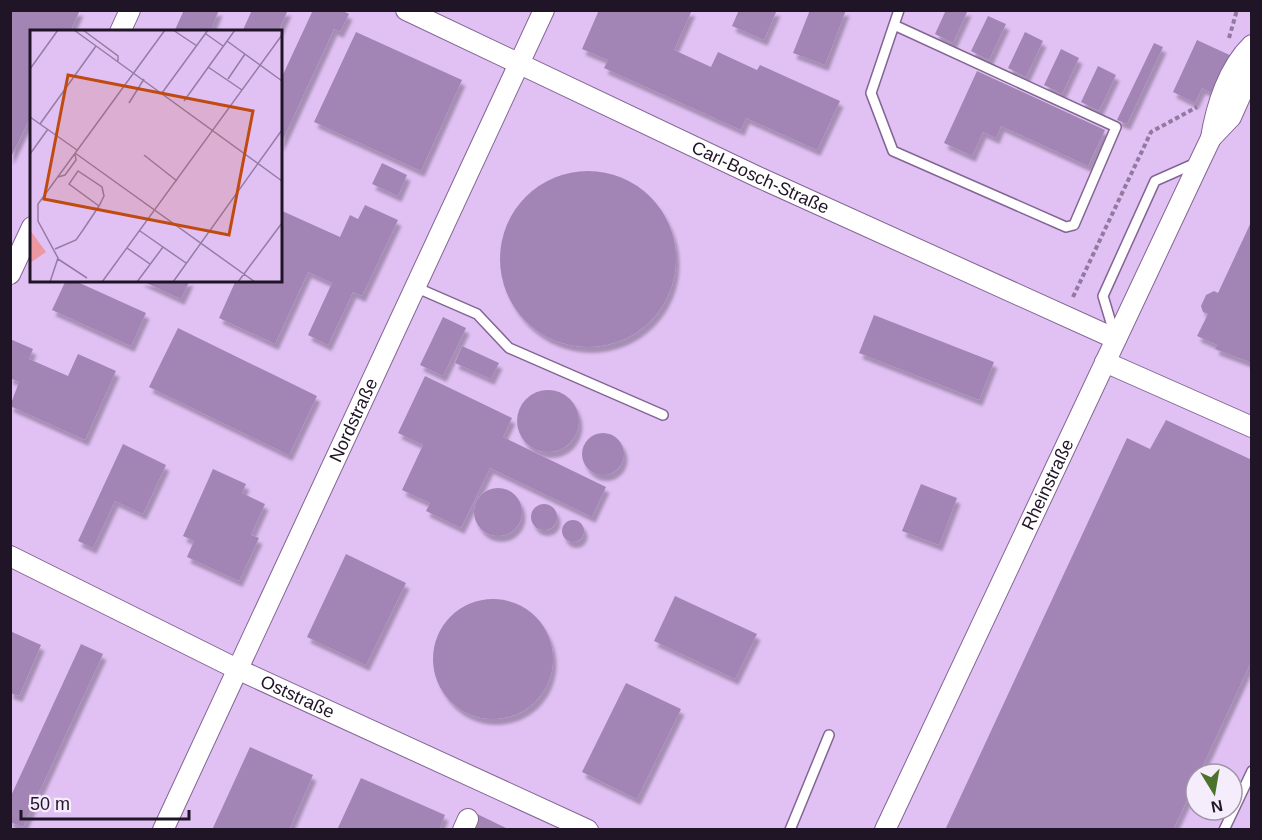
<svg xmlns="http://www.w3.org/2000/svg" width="1262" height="840" viewBox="0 0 1262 840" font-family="Arial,sans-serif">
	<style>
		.building { fill: #a385b5; filter: url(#shadow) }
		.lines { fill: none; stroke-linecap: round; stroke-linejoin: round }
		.service-casing { stroke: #826593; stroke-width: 12 }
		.minor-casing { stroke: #826593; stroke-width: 22 }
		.path { stroke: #91799f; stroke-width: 4; stroke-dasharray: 4.5 3; stroke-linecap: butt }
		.service { stroke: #fff; stroke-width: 9 }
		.minor { stroke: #fff; stroke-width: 20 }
		.labels { text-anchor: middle; stroke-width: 6; stroke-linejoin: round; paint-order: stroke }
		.street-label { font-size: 18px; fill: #201427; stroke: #f5ecfc }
		.inset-road { fill: none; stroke: #947ca2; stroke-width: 1.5 }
		.view { fill: #c04b11; fill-opacity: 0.15; stroke: #c04b11; stroke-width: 3 }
		.inset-edge { fill: none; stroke: #201427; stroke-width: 3 }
	</style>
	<defs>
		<filter id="shadow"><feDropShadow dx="3.5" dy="6" stdDeviation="1.5" flood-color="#0004"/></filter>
	</defs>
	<rect width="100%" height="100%" fill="#e1c1f4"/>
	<!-- building -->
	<g class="building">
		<path d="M10 10H80L70 32H32V114L10 159Z"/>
		<path d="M184 10H219L210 32H174Z"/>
		<path d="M252 10H288L278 32H242Z"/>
		<path d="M313 10H341L349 14 340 32 334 29 280 146V81Z"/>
		<path d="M599 10H692L674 50 711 67 718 52 757 70 760 65 840 101 817 150 746 118 741 130 604 68 608 60 582 49Z"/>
		<path d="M739 10H777L764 40 732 26Z"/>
		<path d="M810 10H846L825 65 793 53Z"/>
		<path d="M946 10H968L953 43 935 34Z"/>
		<path d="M988 16 1006 24 989 60 971 51Z"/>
		<path d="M356 32 462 80 421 171 314 122Z"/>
		<path d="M1025 32 1043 41 1026 77 1008 68Z"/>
		<path d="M1197 40 1234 57 1216 95 1202 88 1195 103 1173 92Z"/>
		<path d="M1154 43 1163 47 1127 124 1117 120Z"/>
		<path d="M1061 49 1079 58 1062 94 1044 85Z"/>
		<path d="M1098 66 1116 75 1099 111 1081 102Z"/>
		<path d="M977 71 1105 130 1088 166 1001 126 996 138 983 132 972 156 944 143Z"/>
		<path d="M382 163 407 175 398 196 372 184Z"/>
		<circle cx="588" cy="259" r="88"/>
		<path d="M365 205 398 220 362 296 353 292 328 345 308 335 332 283 308 272 275 344 219 318 236 280H280V210L340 237 350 215 358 219Z"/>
		<path d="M1252 220V363L1215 349 1217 345 1197 336 1208 314 1203 312 1201 306 1206 295 1214 291 1218 293Z"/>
		<path d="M66 280H73L146 313 131 346 52 310Z"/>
		<path d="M140 280H190L181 299Z"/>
		<path d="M874 315 994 362 979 400 859 353Z"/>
		<path d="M443 317 466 328 443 376 420 365Z"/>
		<path d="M178 328 317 396 289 455 149 387Z"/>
		<path d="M10 339 33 349 29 359 68 376 78 354 116 371 85 440 10 406 19 382 10 378Z"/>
		<path d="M462 346 499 363 491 379 455 363Z"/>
		<path d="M425 376 512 418 503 437 606 487 592 517 490 468 461 528 426 511 430 503 402 490 423 445 398 433Z"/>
		<circle cx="548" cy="421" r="31"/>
		<path d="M1166 420 1252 460V660L1199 774H1196V781L1173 830H945L1127 438 1150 449Z"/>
		<circle cx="603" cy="454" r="21"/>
		<path d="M123 444 166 465 143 514 115 501 93 548 78 541Z"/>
		<path d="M213 469 246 484 242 493 265 504 251 535 259 538 239 581 187 557 194 541 183 536Z"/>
		<path d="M921 484 957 498 939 545 902 531Z"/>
		<circle cx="498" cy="512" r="24"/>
		<circle cx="544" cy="517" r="13"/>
		<circle cx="573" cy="531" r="11"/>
		<path d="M346 554 406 583 366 665 307 637Z"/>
		<path d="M675 596 757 634 735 679 654 641Z"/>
		<circle cx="493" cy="659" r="60"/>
		<path d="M10 631 41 645 19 696 10 693Z"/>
		<path d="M81 644 103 654 23 827 10 822V798Z"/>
		<path d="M626 683 681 709 637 799 582 772Z"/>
		<path d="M250 747 313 775 289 830H212Z"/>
		<path d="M361 778 445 815 439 830H337Z"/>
		<path d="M469 810 510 830H460Z"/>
	</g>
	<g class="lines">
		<!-- service casing -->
		<g class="service-casing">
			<g id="service">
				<path d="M894 25 1116 127 1074 225 1066 227 893 151 871 93 899 10"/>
				<path d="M415 287 477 314 509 348 663 415"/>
				<path d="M1115 336 1103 296 1155 181 1198 162"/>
				<path d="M790 830 829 735"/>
				<path d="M1224 830 1252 771"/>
			</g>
		</g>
		<!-- minor casing -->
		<g class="minor-casing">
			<g id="minor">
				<path id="s1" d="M406 10 758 177 1116 339"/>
				<path d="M120 32 130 10"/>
				<path d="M1211 138C1216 107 1228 68 1252 45"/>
				<path d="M10 274 32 227"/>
				<path d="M1105 362 1252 427"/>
				<path id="s2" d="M10 556 237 669 588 830"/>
				<path id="s3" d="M163 830 544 10"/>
				<path d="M463 830 468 819"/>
				<path id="s4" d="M885 830 1200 161 1211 138 1231 117 1252 70"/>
			</g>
		</g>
		<!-- path -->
		<g class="path">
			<path d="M1229 38 1237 10"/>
			<path d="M1073 297 1151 132 1197 107"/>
		</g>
		<!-- service -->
		<use href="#service" class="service"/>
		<!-- minor -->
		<use href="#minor" class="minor"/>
	</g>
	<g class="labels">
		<!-- street labels -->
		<g class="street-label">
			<text dy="6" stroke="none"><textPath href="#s1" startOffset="392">Carl-Bosch-Straße</textPath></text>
			<text dy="6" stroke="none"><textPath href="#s3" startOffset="452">Nordstraße</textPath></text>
			<text dy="6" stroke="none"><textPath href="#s4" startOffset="382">Rheinstraße</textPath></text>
			<text dy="6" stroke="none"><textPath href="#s2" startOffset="320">Oststraße</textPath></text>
		</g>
	</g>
	<!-- overview -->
	<g transform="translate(30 30)">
		<rect width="252" height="252" fill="#e1c1f4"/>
		<path d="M0 200 16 222 0 233Z" fill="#ec98a2"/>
		<path class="inset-road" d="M44 0 252 151M53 0 88 26V31M143 0 167 16M176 4 193 16M197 11 252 51M178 37 212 60M0 39 28 0M198 49 215 24M132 63 178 0M154 71 205 0M99 73 114 49M0 87 47 120M10 94 66 16M45 123 225 252M0 124 18 99M114 125 147 151M28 147 35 145 46 130 45 124M110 201 156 233M97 218 120 234M25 219 46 210 53 200 69 176 74 166 72 157 48 141 39 154 69 176M28 229 57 248M20 252 28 228 8 191V174L135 0M72 252 252 5M107 252 133 217M143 252 252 100M208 252 252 193"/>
		<path class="view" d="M38 45 223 81 199 205 14 169Z"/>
		<rect width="252" height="252" class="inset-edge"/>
	</g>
	<!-- border -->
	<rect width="1262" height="840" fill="none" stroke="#201427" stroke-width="24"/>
	<!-- north arrow -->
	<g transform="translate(1214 792) rotate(169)"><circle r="28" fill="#f5ecfc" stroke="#a096a7" stroke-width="1.5"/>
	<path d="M0-4.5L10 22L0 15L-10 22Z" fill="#4d722b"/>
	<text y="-9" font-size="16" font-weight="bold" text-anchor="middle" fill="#201427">N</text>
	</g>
	<!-- scale -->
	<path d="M21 810v9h168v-9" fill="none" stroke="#201427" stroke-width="3"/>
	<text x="30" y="810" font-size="18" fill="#201427" stroke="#f5ecfc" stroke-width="4.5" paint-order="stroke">50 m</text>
</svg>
